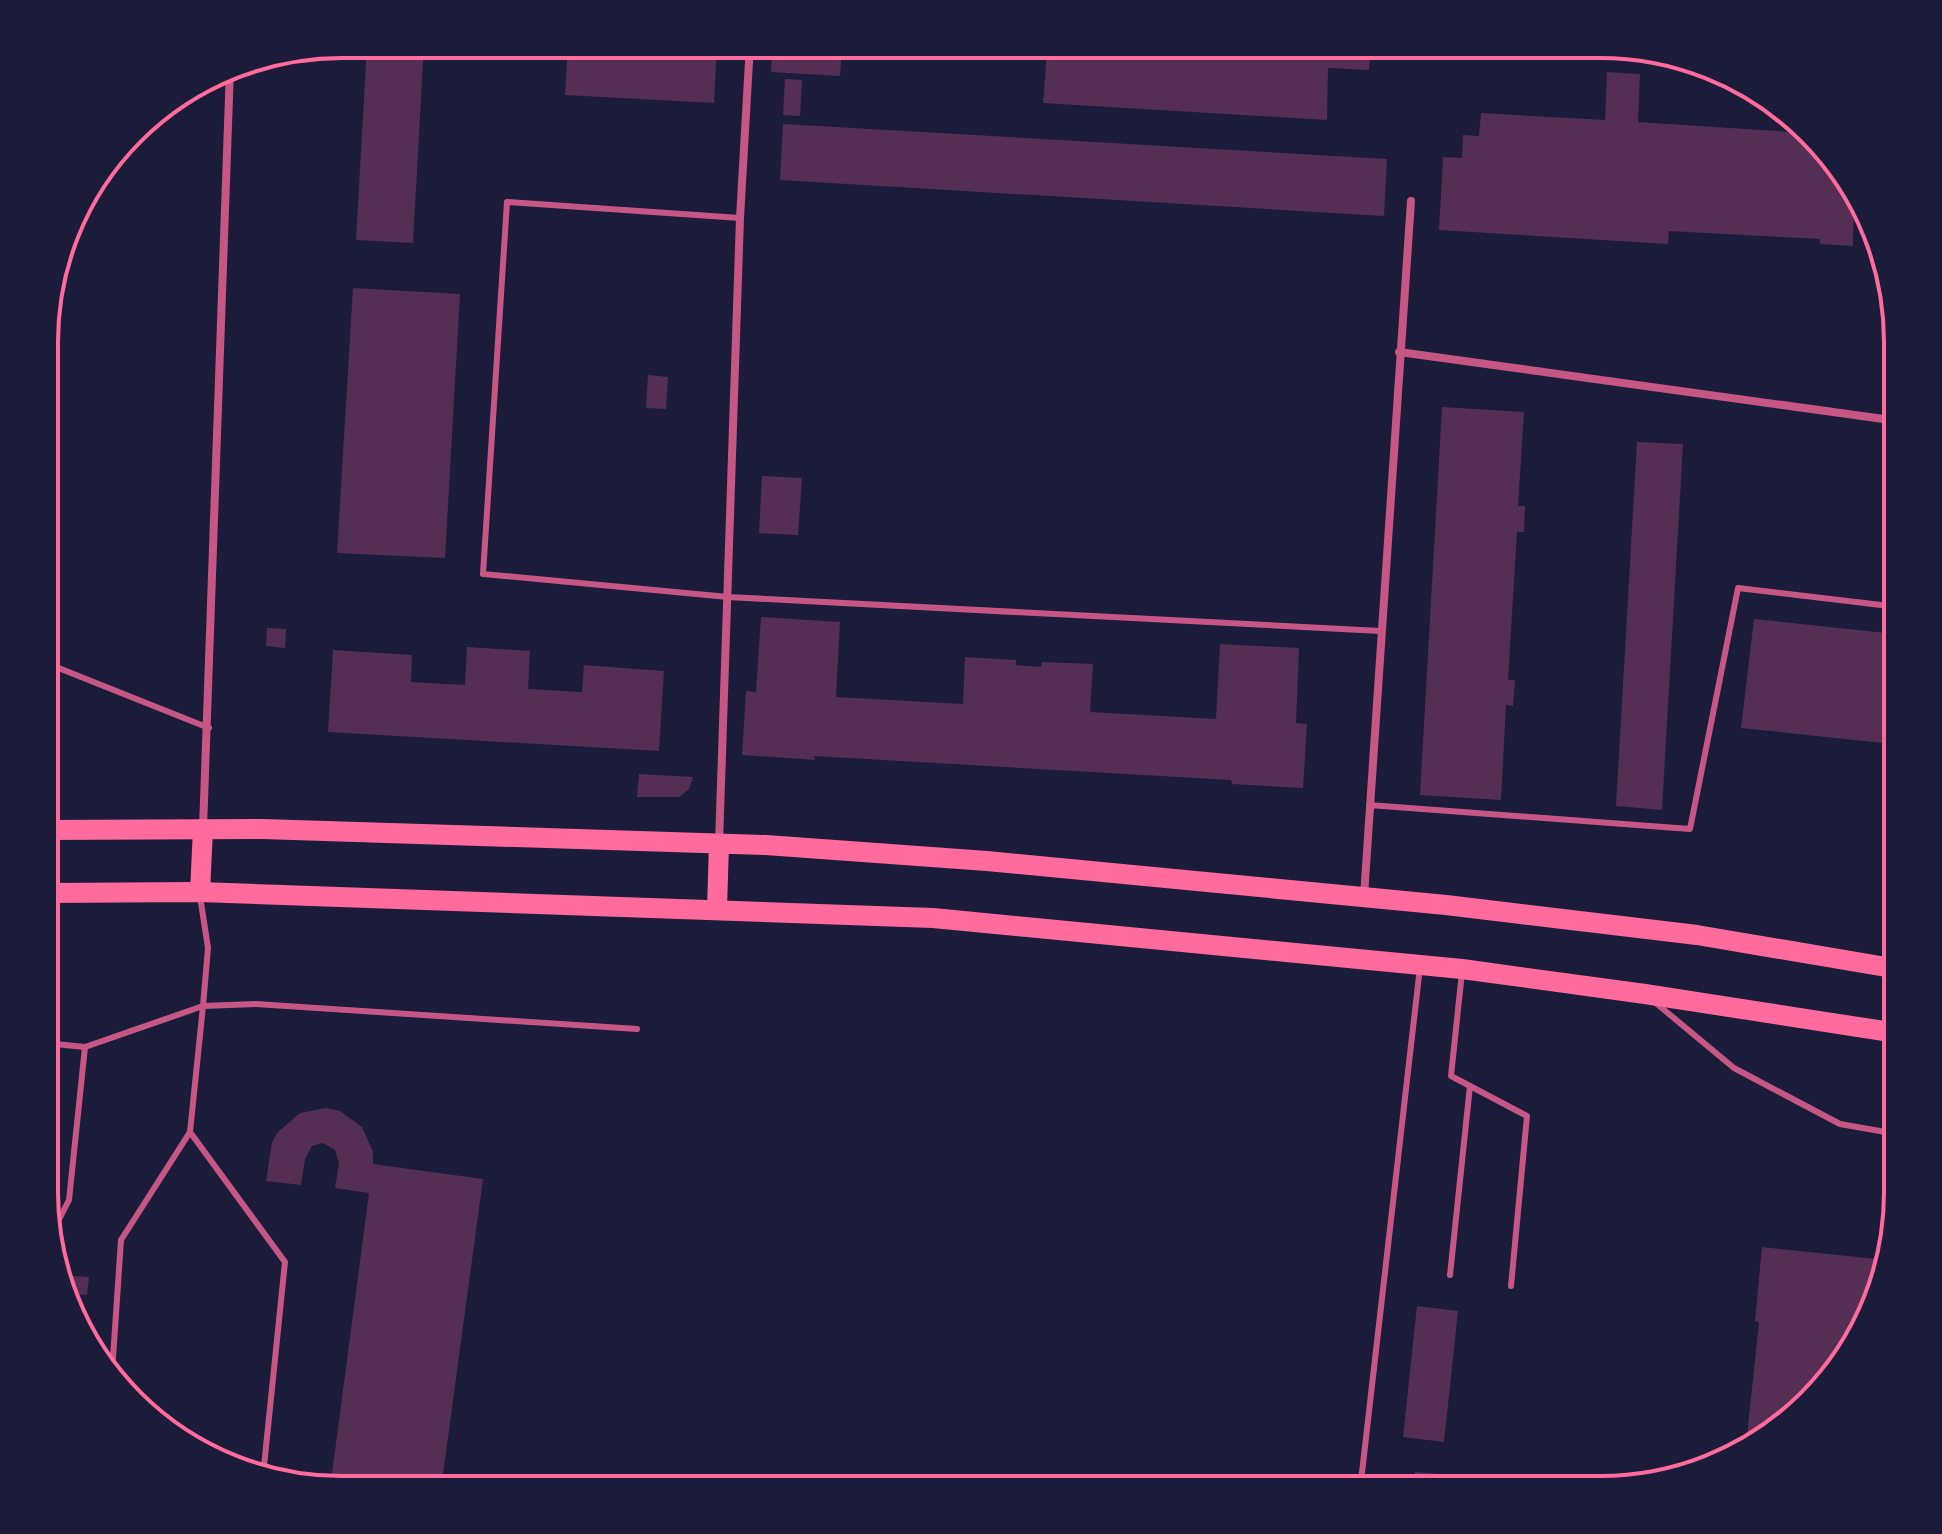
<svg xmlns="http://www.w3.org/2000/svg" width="1942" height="1534" viewBox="0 0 1942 1534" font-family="Mulish,sans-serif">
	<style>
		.building { fill: #542f53 }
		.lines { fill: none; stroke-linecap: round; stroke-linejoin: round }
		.service { stroke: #c65784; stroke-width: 6 }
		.minor { stroke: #c65784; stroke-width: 8 }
		.primary { stroke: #ff6b9d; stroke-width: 20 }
		.rim { fill: none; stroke: #ff6b9d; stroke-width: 4 }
	</style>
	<rect width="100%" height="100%" fill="#1b1b3a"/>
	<!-- building -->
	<g class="building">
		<path d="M367 44H424L413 243 356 240Z"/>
		<path d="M568 44H717L714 103 565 95Z"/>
		<path d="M772 44H842L840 76 771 72Z"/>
		<path d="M1008 44H1371L1369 70 1328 68 1327 120 1043 103 1047 53 1007 50Z"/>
		<path d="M1607 72 1640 74 1638 122 1807 133 1854 198 1853 246 1820 244V239L1669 231 1668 244 1439 230 1443 157 1462 158 1463 135 1479 136 1481 113 1605 120Z"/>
		<path d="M785 79 802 80 800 116 783 115Z"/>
		<path d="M783 124 1387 159 1384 216 780 180Z"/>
		<path d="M353 288 460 294 445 558 337 553Z"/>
		<path d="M648 375 668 377 666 409 646 408Z"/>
		<path d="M1442 407 1524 412 1518 506H1525L1524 532H1517L1508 680H1515L1513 706 1506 705 1501 800 1420 795Z"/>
		<path d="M1637 442 1683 444 1662 810 1616 806Z"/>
		<path d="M762 476 802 478 798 535 759 533Z"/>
		<path d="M761 617 840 622 836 697 963 704 965 657 1016 660V665L1041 667 1042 662 1093 664 1090 712 1216 719 1220 644 1299 648 1296 723 1307 724 1303 788 1232 784 1231 780 814 756 815 760 742 755 746 691 756 692Z"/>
		<path d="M1754 619 1895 634 1898 627V754L1882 752 1883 743 1741 728Z"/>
		<path d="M267 628 286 629 285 648 266 646Z"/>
		<path d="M467 647 530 651 528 689 582 692 584 665 664 671 659 751 328 732 333 650 412 655 411 682 465 685Z"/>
		<path d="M639 774 693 777 689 789 679 797H637Z"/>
		<path d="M326 1108 340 1111 362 1127 373 1152V1164L483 1179 441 1489H330L369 1193 335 1188 339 1163 335 1150 323 1143 312 1146 305 1159 301 1185 266 1181 272 1142 278 1132 300 1113Z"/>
		<path d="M1762 1247 1886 1260 1875 1307 1824 1389 1746 1445 1759 1322 1755 1321Z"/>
		<path d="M73 1276 89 1277 87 1295 71 1294Z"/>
		<path d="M1417 1306 1458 1311 1444 1442 1403 1437Z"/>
		<path d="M1415 1472 1440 1474 1438 1490H1413Z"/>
	</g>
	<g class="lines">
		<!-- service -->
		<g class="service">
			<path d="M740 218 507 202 483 574 728 597 1380 631"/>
			<path d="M46 663 209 728"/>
			<path d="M1369 805 1690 829 1738 588 1898 607"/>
			<path d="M1462 972 1451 1076 1527 1116 1511 1286"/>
			<path d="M1657 1004 1734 1068 1840 1124 1897 1134"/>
			<path d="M45 1043 85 1047 203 1006 208 948 200 896"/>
			<path d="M190 1132 285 1262 263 1476"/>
			<path d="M51 1235 69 1200 85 1047"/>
			<path d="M1450 1275 1470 1086"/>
			<path d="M112 1373 121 1240 190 1132 203 1006 256 1004 637 1029"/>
			<path d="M1360 1490 1420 967"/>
		</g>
		<!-- minor -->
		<g class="minor">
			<path d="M1399 352 1898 421"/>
			<path d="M203 829 230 69"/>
			<path d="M719 843 740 218 750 44"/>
			<path d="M1364 896 1411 201"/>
		</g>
		<!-- primary -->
		<g class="primary">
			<path d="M45 830 262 829 766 845 987 861 1446 905 1697 935 1898 969"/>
			<path d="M200 892 203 829"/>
			<path d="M45 893 200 892 933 918 1462 969 1645 994 1897 1033"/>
			<path d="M717 909 719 844"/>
		</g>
	</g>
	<!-- crop -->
	<path d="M0 0H1942V1534H0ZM342 58H1600A284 284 0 0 1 1884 342V1192A284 284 0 0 1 1600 1476H342A284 284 0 0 1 58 1192V342A284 284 0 0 1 342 58Z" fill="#1b1b3a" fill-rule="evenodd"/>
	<path class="rim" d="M342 58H1600A284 284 0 0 1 1884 342V1192A284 284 0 0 1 1600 1476H342A284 284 0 0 1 58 1192V342A284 284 0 0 1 342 58Z"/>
</svg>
